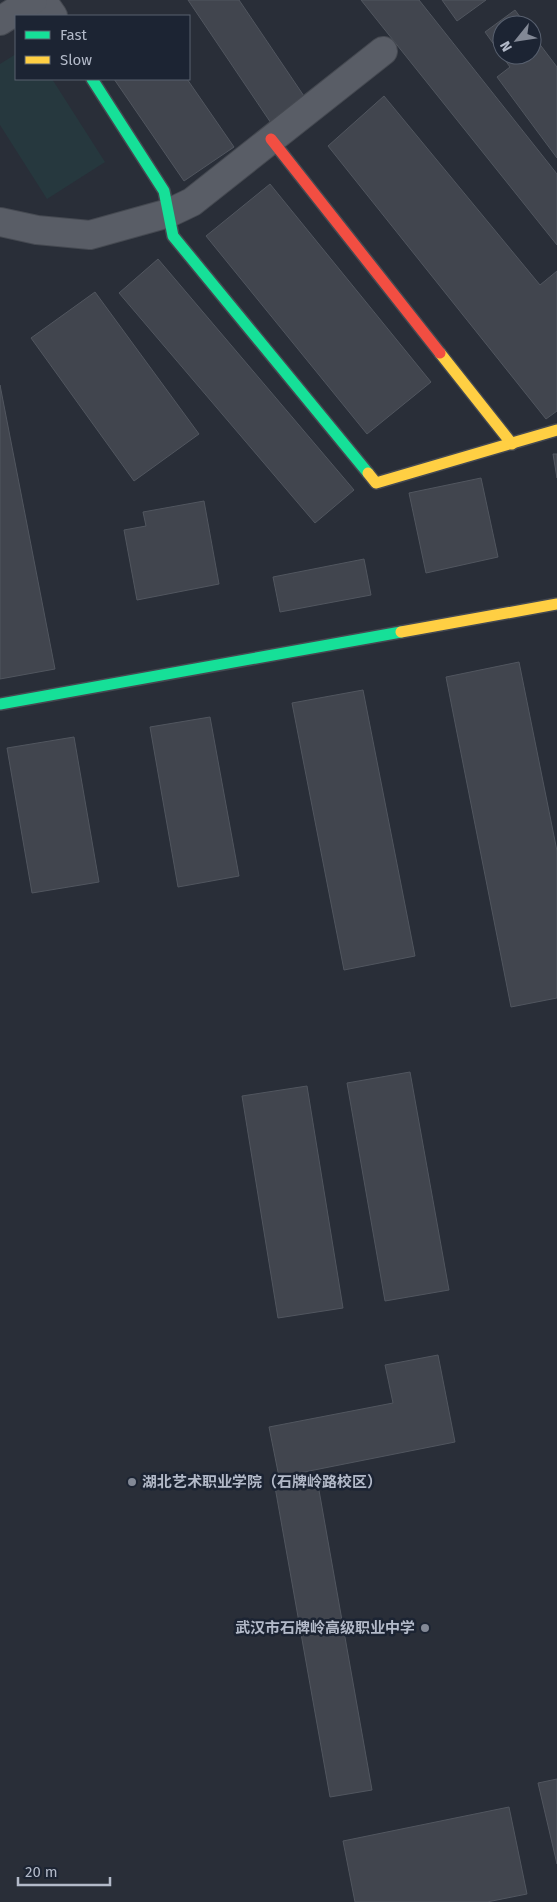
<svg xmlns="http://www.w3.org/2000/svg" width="557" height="1902" viewBox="0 0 557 1902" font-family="'Fira Sans','Noto Sans SC',sans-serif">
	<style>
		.green { fill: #26383e }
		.building { fill: #41454e; stroke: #51565f }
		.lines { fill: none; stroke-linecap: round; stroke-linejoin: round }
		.street-casing { stroke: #454951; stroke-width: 30 }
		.fast-casing { stroke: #454951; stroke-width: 14 }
		.slow-casing { stroke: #454951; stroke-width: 14 }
		.jam-casing { stroke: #454951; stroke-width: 14 }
		.street { stroke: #595d66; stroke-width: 28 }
		.fast { stroke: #16e098; stroke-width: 11 }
		.slow { stroke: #ffcf43; stroke-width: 11 }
		.jam { stroke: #f24e42; stroke-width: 11 }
		.poi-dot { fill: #838996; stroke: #1c2433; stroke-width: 2 }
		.labels { text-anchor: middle; stroke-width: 5; stroke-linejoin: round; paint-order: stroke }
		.poi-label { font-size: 15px; font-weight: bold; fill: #b3bac9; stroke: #1c2433; text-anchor: start }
	</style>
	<rect width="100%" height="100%" fill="#292e38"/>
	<!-- green -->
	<path class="green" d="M16 54V79H52L105 162 47 199 0 125V64Z"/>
	<!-- building -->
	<g class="building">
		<path d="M188 0H239L308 102 273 126Z"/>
		<path d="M361 0H419L557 174V245Z"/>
		<path d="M442 0H486L457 21Z"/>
		<path d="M515 10 526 25H502V55H532V34L557 67V158L497 77 510 67 485 32Z"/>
		<path d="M114 79H187L234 147 184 181Z"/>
		<path d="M384 96 540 285 557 271V411L546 419 328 146Z"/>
		<path d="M270 184 431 382 367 434 206 236Z"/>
		<path d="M158 259 354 490 315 523 119 293Z"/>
		<path d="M95 292 199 434 134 481 31 338Z"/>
		<path d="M0 385 55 669 0 679Z"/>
		<path d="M553 454H557V478Z"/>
		<path d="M481 478 498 557 426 573 409 493Z"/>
		<path d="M204 501 219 584 137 600 124 530 146 526 143 512Z"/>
		<path d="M364 559 371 595 280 612 273 577Z"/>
		<path d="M519 662 557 851V998L511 1007 446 677Z"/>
		<path d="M363 690 415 956 344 970 292 703Z"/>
		<path d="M210 717 239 876 178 887 150 727Z"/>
		<path d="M74 737 99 882 32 893 7 748Z"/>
		<path d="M410 1072 449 1290 385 1301 347 1083Z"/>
		<path d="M307 1086 343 1308 278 1318 242 1096Z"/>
		<path d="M438 1355 455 1442 279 1477 269 1427 393 1403 385 1365Z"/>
		<path d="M317 1479 372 1790 330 1797 275 1487Z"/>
		<path d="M557 1779V1864L538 1783Z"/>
		<path d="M509 1807 527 1894 487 1902H355L343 1841Z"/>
	</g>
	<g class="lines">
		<!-- street casing -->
		<g class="street-casing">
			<g id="street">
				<path d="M42 0 53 16"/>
				<path d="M0 21 33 0"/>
				<path d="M0 222 37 230 90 235 169 213 192 202 383 51"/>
			</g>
		</g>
		<!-- fast casing -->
		<g class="fast-casing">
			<g id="fast">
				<path d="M92 79 164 191 173 236 368 473"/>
				<path d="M0 704 401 632"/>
			</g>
		</g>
		<!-- slow casing -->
		<g class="slow-casing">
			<g id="slow">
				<path d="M440 353 512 444"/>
				<path d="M368 473 376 483 557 430"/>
				<path d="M401 632 557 604"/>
			</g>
		</g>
		<!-- jam casing -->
		<g class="jam-casing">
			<path id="jam" d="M271 139 440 353"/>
		</g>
		<!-- street -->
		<use href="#street" class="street"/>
		<!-- fast -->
		<use href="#fast" class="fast"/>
		<!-- slow -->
		<use href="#slow" class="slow"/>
		<!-- jam -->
		<use href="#jam" class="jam"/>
	</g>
	<!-- markers -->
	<g class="poi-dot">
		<circle cx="132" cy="1482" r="5"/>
		<circle cx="425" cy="1628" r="5"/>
	</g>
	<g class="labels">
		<!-- poi labels -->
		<g class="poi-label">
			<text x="142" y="1487">湖北艺术职业学院（石牌岭路校区）</text>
			<text x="415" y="1633" text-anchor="end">武汉市石牌岭高级职业中学</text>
		</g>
	</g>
	<!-- legend -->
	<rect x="15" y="15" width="175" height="65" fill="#1c2433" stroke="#58606f"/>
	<rect x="25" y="31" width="25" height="8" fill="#16e098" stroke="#58606f"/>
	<text x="60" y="40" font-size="15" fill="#b3bac9">Fast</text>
	<rect x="25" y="56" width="25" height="8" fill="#ffcf43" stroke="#58606f"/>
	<text x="60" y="65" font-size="15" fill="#b3bac9">Slow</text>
	<!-- north arrow -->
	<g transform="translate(517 40) rotate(240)"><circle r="24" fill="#1c2433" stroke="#58606f"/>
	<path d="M0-4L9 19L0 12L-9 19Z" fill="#838996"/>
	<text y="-8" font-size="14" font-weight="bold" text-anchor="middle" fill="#b3bac9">N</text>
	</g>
	<!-- scale -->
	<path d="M18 1877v8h92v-8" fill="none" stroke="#b3bac9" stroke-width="2.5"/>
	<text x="25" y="1877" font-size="15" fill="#b3bac9" stroke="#1c2433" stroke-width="4" paint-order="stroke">20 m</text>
</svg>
